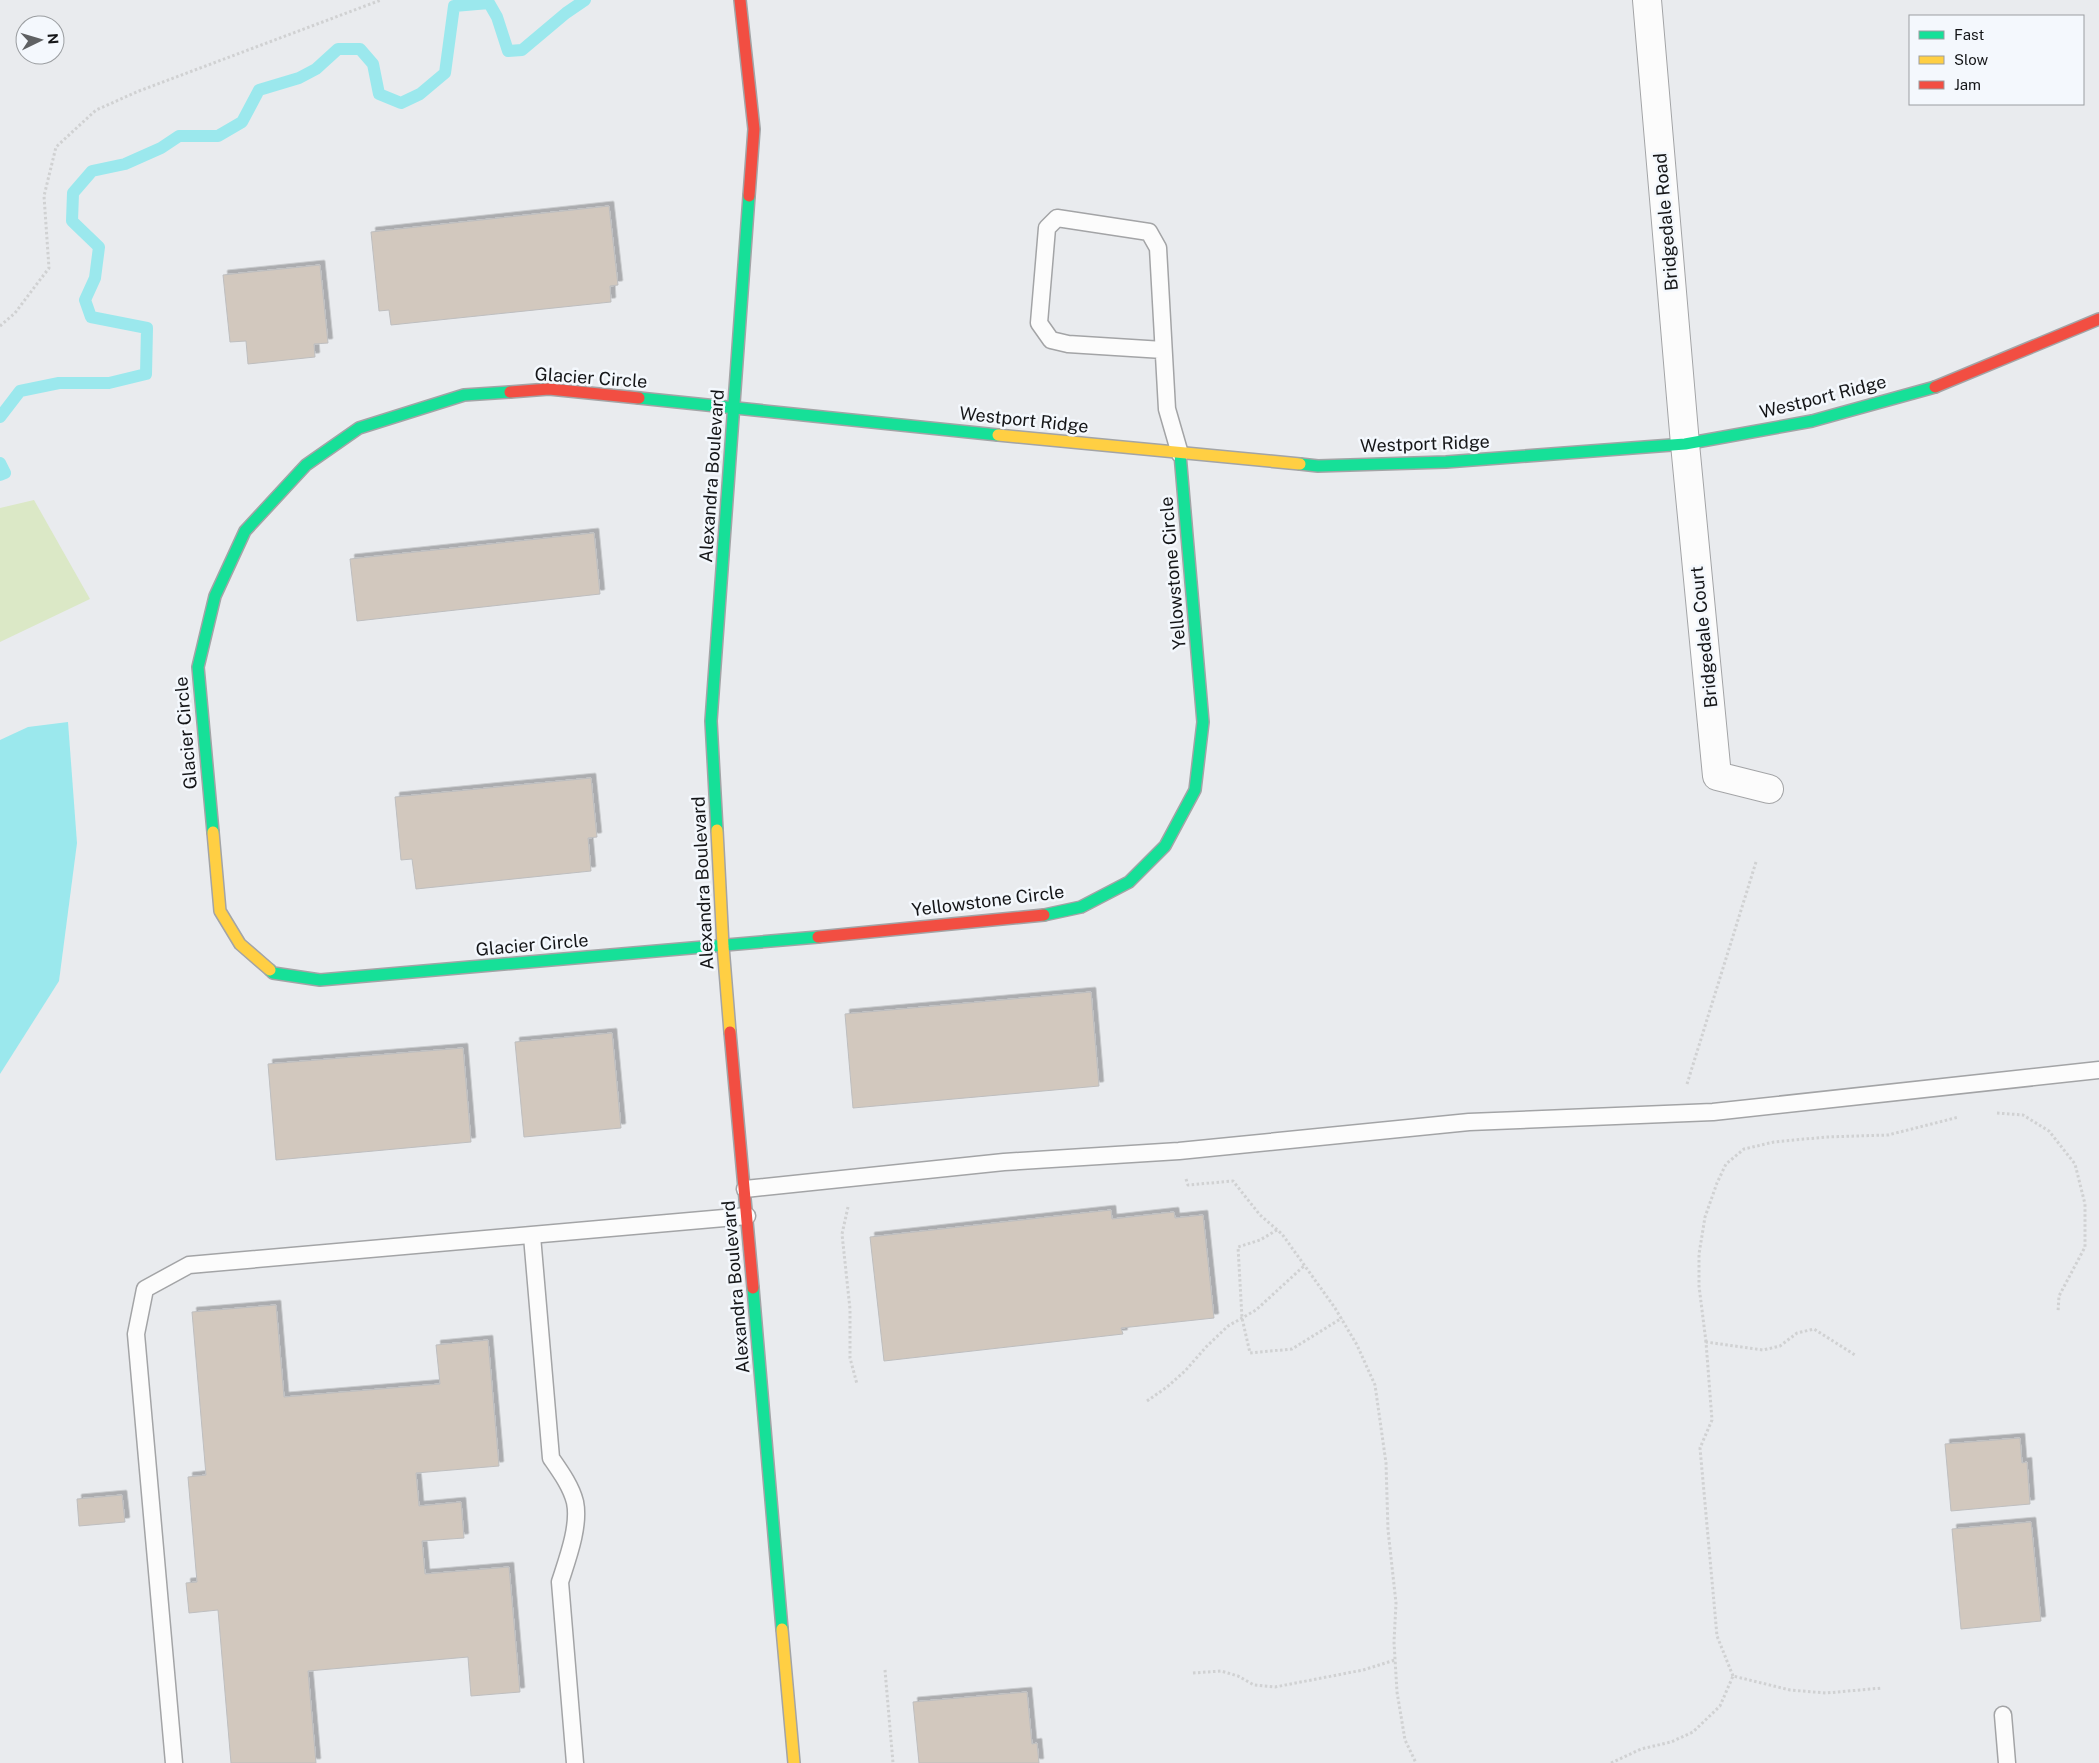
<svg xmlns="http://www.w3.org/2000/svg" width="2099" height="1763" viewBox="0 0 2099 1763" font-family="'Public Sans',sans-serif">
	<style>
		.green { fill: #dbe8c6 }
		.water { fill: #9be8ed }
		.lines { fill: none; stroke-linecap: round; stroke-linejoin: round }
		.stream { stroke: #9be8ed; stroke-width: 12 }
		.building { fill: #d2c8be; stroke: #bebebf; filter: url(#shadow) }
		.lane-casing { stroke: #a3a4a6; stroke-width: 19 }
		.street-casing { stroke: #a3a4a6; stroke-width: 30 }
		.fast-casing { stroke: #a3a4a6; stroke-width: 14 }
		.slow-casing { stroke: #a3a4a6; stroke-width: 14 }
		.jam-casing { stroke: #a3a4a6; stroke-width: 14 }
		.path { stroke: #d0d1d2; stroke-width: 3; stroke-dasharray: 2.5 2.5; stroke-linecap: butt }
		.lane { stroke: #fcfcfc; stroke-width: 16 }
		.street { stroke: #fcfcfc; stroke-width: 28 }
		.fast { stroke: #16e098; stroke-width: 11 }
		.slow { stroke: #ffcf43; stroke-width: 11 }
		.jam { stroke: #f24e42; stroke-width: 11 }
		.labels { text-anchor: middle; stroke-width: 5; stroke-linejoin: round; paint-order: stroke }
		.street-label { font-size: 18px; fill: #151618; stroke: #f4f8fd }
	</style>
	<defs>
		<filter id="shadow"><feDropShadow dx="4.5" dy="-4.5" stdDeviation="0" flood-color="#0004"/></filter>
	</defs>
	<rect width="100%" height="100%" fill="#e9ebee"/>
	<!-- green -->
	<path class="green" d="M34 500 90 599 0 642V508Z"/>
	<!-- water -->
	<path class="water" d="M68 722 77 843 59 981 0 1074V740L28 727Z"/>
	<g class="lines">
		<!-- stream -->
		<g class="stream">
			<path d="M0 417 20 391 59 383H109L146 374 147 328 91 317 85 300 95 278 99 247 72 221 73 193 92 171 125 164 161 148 179 136H218L242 122 259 90 299 78 316 69 338 49H360L373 64 379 94 401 103 420 94 445 73 454 6 489 3 497 17 508 51 522 50 566 13 585 0"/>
			<path d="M0 463 5 473 0 475"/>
		</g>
	</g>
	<!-- building -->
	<g class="building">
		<path d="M609 206 618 285 610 286 611 302 391 325 389 310 379 311 371 232Z"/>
		<path d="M320 265 328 343 314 344 315 357 248 364 246 341 230 342 223 275Z"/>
		<path d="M594 533 600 594 357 621 350 559Z"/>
		<path d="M591 778 597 837 588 838 591 871 416 889 412 859 401 860 395 797Z"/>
		<path d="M1091 992 1099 1086 853 1108 845 1014Z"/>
		<path d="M612 1033 621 1128 524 1137 515 1042Z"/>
		<path d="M463 1048 471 1142 276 1160 268 1064Z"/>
		<path d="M1111 1210 1112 1219 1174 1212 1175 1218 1203 1215 1214 1318 1121 1328 1123 1334 884 1361 870 1237Z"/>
		<path d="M276 1305 284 1397 440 1384 436 1345 488 1340 499 1466 416 1473 419 1506 461 1502 464 1538 422 1541 425 1574 509 1567 520 1692 471 1696 468 1657 308 1671 316 1763H231L218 1610 189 1613 186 1583 197 1582 188 1477 206 1475 192 1312Z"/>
		<path d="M2020 1438 2022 1463 2027 1462 2030 1504 1951 1511 1945 1444Z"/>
		<path d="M122 1495 125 1522 79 1526 77 1499Z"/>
		<path d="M2031 1522 2041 1621 1961 1629 1952 1529Z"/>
		<path d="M1027 1692 1032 1744 1037 1743 1039 1763H919L913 1702Z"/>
	</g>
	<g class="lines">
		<!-- lane casing -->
		<g class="lane-casing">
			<g id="lane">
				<path d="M1163 350 1068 344 1051 340 1039 323 1047 228 1057 218 1149 232 1158 248 1167 409 1180 454"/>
				<path d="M745 1189 1004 1162 1179 1151 1469 1122 1713 1112 2099 1070"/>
				<path d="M532 1236 551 1458C560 1471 571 1486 575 1502 580 1526 567 1560 560 1582L575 1763"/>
				<path d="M2003 1715 2007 1763"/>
				<path d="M174 1763 136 1334 145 1289 189 1265 747 1216"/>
			</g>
		</g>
		<!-- street casing -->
		<g class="street-casing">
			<path id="street" d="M1647 0 1685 444 1717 776 1769 789"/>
		</g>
		<!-- fast casing -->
		<g class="fast-casing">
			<g id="fast">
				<path d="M639 398 998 435"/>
				<path d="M1300 464 1318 466 1446 462 1685 444 1812 421 1935 387"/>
				<path d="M717 830 711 721 749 196"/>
				<path d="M213 832 198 667 215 596 245 531 306 465 359 428 464 395 510 392"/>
				<path d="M1044 915 1081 907 1129 882 1165 846 1195 790 1203 722 1180 454"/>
				<path d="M270 970 273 973 320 980 818 937"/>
				<path d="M753 1288 782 1629"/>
			</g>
		</g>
		<!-- slow casing -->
		<g class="slow-casing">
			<g id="slow">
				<path d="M998 435 1300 464"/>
				<path d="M717 830 723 946 730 1032"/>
				<path d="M213 832 220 911 240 944 270 970"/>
				<path d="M782 1629 794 1763"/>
			</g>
		</g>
		<!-- jam casing -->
		<g class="jam-casing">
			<g id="jam">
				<path d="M740 0 754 129 749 196"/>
				<path d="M1935 387 2099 319"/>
				<path d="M510 392 549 389 639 398"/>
				<path d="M818 937 1044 915"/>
				<path d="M730 1032 753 1288"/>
			</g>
		</g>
		<!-- path -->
		<g class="path">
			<path d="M0 326 15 313 49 268 44 196 56 147 96 110 139 91 381 0"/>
			<path d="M1687 1084 1756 862"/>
			<path d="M1997 1113 2023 1115 2049 1131 2075 1164 2085 1204V1247L2059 1296 2058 1312"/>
			<path d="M1186 1179 1188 1185 1233 1181 1260 1215 1282 1234 1335 1308 1357 1345 1375 1385 1386 1463 1388 1530 1396 1603 1394 1642 1397 1692 1405 1740 1416 1763"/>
			<path d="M848 1207 842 1234 850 1309V1358L857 1384"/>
			<path d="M1277 1230 1260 1240 1238 1247 1242 1318 1250 1353 1292 1349 1342 1318"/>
			<path d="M1706 1342 1699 1286V1254L1705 1217 1717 1183 1726 1164 1744 1149 1774 1142 1826 1137 1888 1135 1959 1117"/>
			<path d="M1147 1401 1167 1387 1185 1371 1207 1346 1228 1326 1256 1310 1305 1265"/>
			<path d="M885 1670 893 1763"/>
			<path d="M1193 1673 1221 1671 1238 1676 1254 1685 1275 1687 1363 1670 1395 1660"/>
			<path d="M1733 1676 1717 1636 1700 1448 1712 1420 1706 1342 1763 1350 1780 1346 1797 1333 1814 1329 1855 1355"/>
			<path d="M1611 1763 1641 1749 1671 1742 1693 1732 1720 1706 1733 1676 1790 1690 1826 1693 1882 1688"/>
		</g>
		<!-- lane -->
		<use href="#lane" class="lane"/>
		<!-- street -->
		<use href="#street" class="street"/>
		<!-- fast -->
		<use href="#fast" class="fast"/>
		<!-- slow -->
		<use href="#slow" class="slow"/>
		<!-- jam -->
		<use href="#jam" class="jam"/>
	</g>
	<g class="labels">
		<!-- street labels -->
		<g class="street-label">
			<text transform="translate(1666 222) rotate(-95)" y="6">Bridgedale Road</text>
			<text transform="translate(591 378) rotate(4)" y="6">Glacier Circle</text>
			<text transform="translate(1823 397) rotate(-14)" y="6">Westport Ridge</text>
			<text transform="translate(1024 420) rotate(6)" y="6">Westport Ridge</text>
			<text transform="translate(1425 444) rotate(-2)" y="6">Westport Ridge</text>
			<text transform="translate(712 476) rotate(-86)" y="6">Alexandra Boulevard</text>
			<text transform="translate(1173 573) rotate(-95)" y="6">Yellowstone Circle</text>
			<text transform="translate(1704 637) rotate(-96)" y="6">Bridgedale Court</text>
			<text transform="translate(186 733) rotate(-95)" y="6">Glacier Circle</text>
			<text transform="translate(703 883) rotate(-93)" y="6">Alexandra Boulevard</text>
			<text transform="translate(988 901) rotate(-7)" y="6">Yellowstone Circle</text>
			<text transform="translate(532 945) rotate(-5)" y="6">Glacier Circle</text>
			<text transform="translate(736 1287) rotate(-95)" y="6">Alexandra Boulevard</text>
		</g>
	</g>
	<!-- legend -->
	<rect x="1909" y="15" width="175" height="90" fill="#f4f8fd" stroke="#9b9ea1"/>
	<rect x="1919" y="31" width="25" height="8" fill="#16e098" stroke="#9b9ea1"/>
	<text x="1954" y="40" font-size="15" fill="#151618">Fast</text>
	<rect x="1919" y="56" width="25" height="8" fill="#ffcf43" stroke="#9b9ea1"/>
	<text x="1954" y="65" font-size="15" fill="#151618">Slow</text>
	<rect x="1919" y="81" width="25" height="8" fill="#f24e42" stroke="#9b9ea1"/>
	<text x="1954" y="90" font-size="15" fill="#151618">Jam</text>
	<!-- north arrow -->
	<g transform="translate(40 40) rotate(85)"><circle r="24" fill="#f4f8fd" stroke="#9b9ea1"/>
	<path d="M0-4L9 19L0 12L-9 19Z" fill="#5f6163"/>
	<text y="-8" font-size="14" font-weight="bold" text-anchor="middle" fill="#151618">N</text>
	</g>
</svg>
